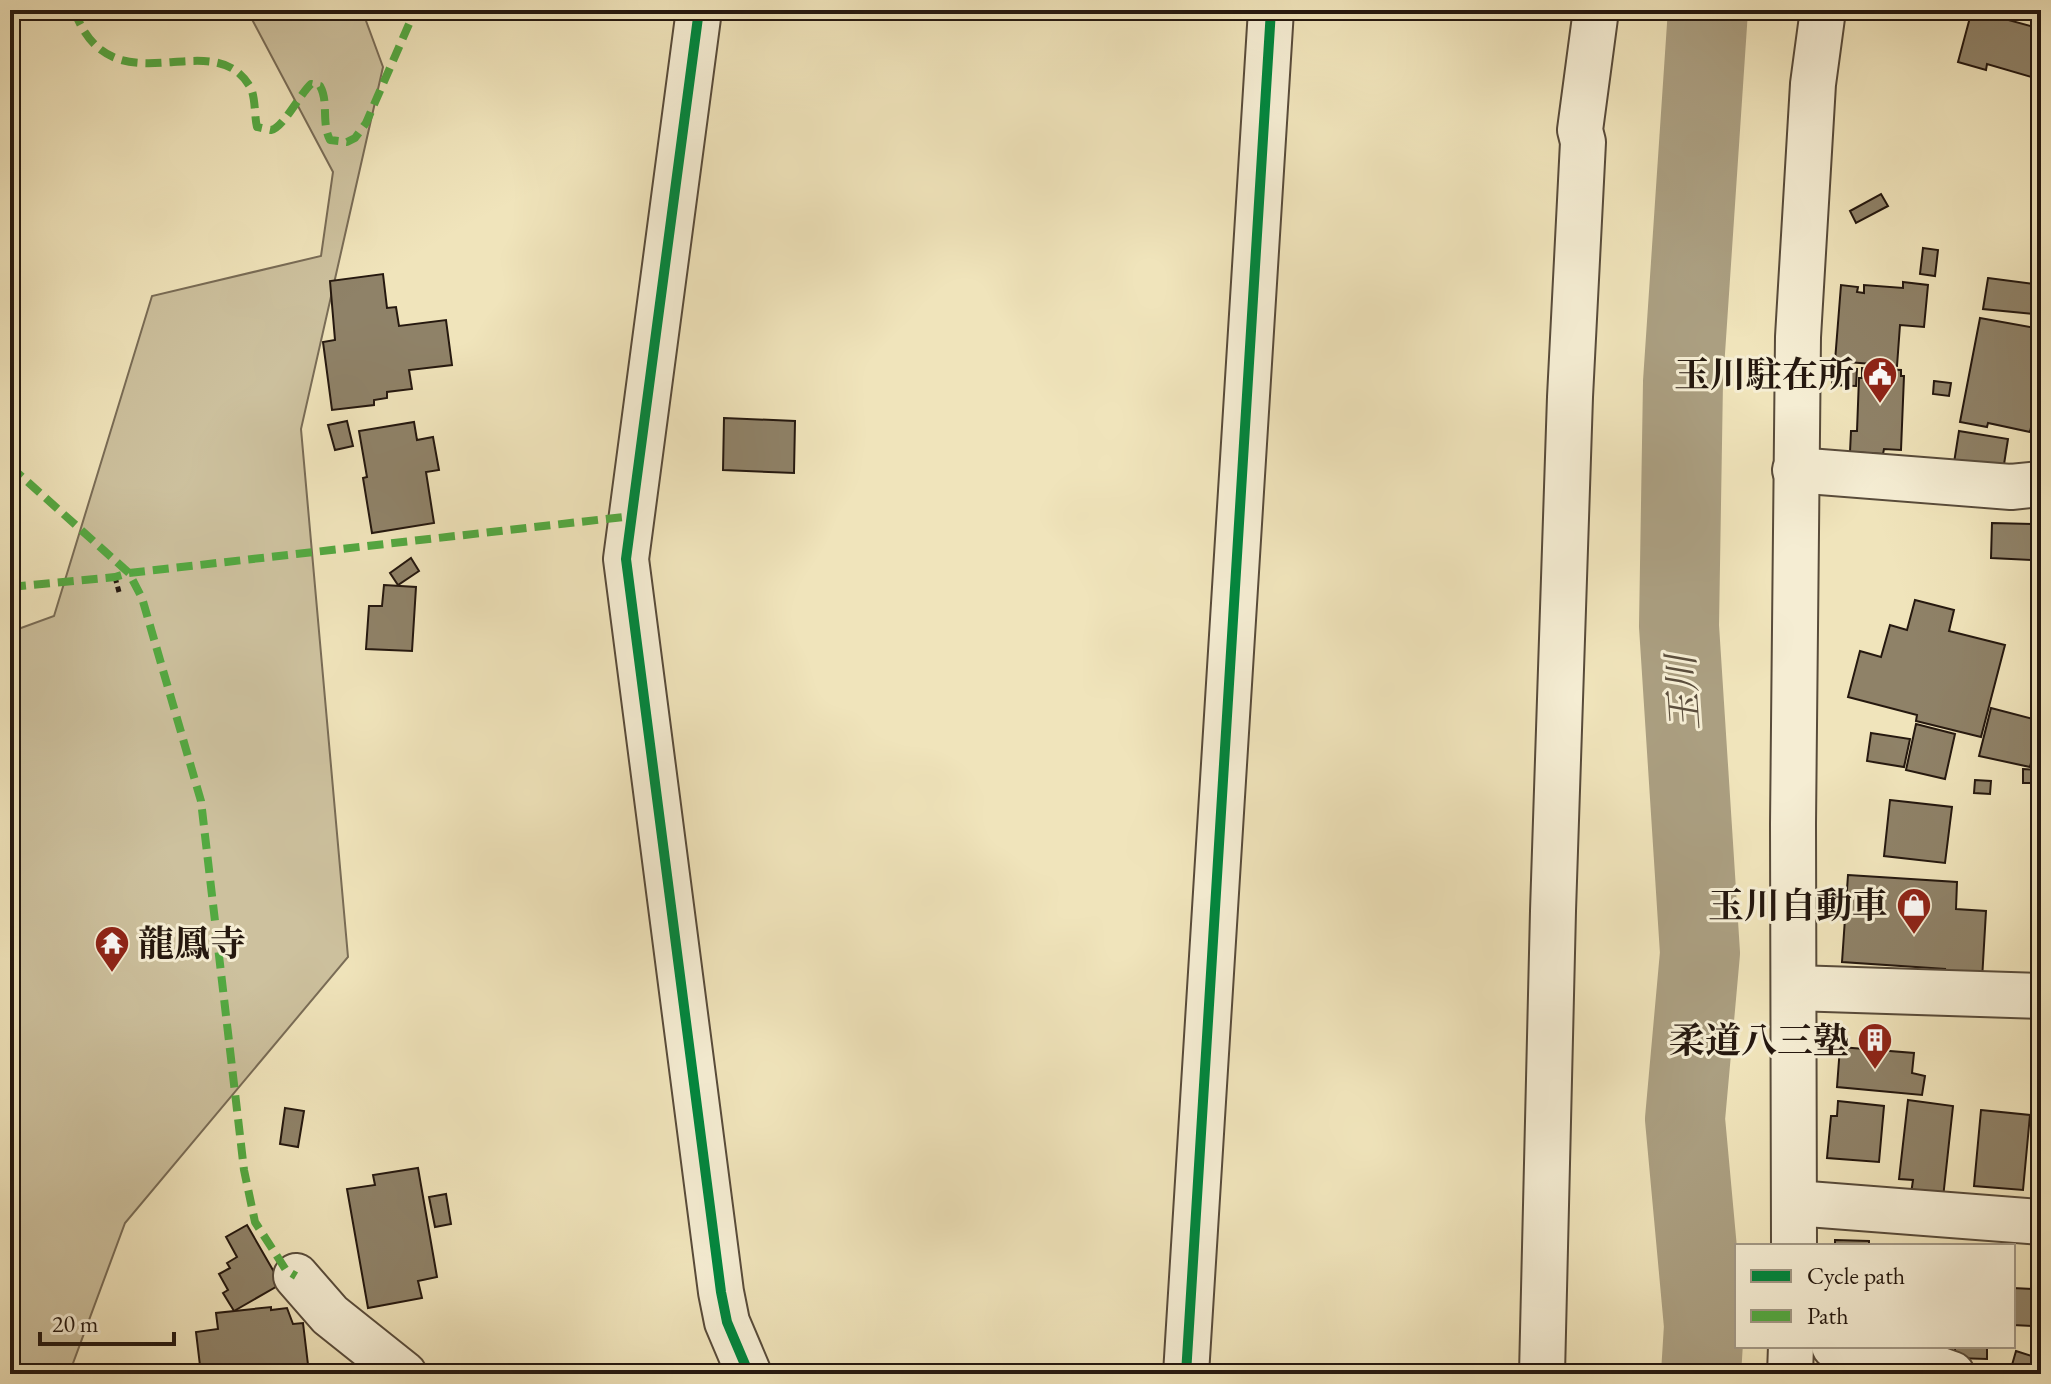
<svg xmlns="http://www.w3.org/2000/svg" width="2051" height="1384" viewBox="0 0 2051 1384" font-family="'EB Garamond','Noto Serif JP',serif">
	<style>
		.green { fill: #cdc19e; stroke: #796c56; stroke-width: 2 }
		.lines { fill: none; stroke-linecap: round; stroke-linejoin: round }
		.river { stroke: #ab9f81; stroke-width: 80 }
		.building { fill: #8f8268; stroke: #25180f; stroke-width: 2 }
		.minor-casing { stroke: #584b3a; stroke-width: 48 }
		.path { stroke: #25180f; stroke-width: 5; stroke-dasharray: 6 4; stroke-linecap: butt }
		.minor { stroke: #f5edd3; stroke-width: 44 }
		.quiet { stroke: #53a941; stroke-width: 8; stroke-dasharray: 16 8; stroke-linecap: butt }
		.cycleway-casing { stroke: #f5edd3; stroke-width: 15 }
		.cycleway { stroke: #00873e; stroke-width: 10 }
		.labels { text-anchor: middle; stroke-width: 6; stroke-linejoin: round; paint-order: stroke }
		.poi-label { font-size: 36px; font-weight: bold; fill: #25180f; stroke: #f5edd3; text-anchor: end }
		.water-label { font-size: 38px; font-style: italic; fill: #5b4e3d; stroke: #f5edd3 }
	</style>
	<rect width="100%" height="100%" fill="#f0e4bb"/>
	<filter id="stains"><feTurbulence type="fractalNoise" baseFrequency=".0025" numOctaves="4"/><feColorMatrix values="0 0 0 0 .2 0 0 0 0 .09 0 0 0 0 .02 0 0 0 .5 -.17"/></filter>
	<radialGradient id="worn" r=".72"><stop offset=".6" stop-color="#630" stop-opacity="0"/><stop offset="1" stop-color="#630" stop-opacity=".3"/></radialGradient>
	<!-- green -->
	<path class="green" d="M247 10H362L383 67 301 429 348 957 125 1223 69 1374H10V632L54 616 152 296 321 256 333 172Z"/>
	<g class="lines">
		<!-- river -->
		<path class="river" d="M1701 1374 1704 1326 1685 1119 1700 953 1679 626 1683 382 1708 10"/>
	</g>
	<!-- building -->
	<g class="building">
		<path d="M1972 10 2041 29V69L2038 79 1987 64 1986 70 1958 62Z"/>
		<path d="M1881 194 1888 206 1856 223 1850 211Z"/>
		<path d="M1923 248 1938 250 1935 276 1920 274Z"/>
		<path d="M383 274 387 308 396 307 399 326 446 320 452 365 409 370 412 389 387 392V398L374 400V405L332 410 323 342 335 340 330 281Z"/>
		<path d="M1988 278 2041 285V321L2033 320 2034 314 1983 309Z"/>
		<path d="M1903 282 1928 285 1924 327 1900 325 1897 366 1835 361 1841 285 1858 287 1857 292 1864 293V285L1903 288Z"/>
		<path d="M1980 318 2041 329V382L2030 432 1988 423 1987 427 1960 422Z"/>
		<path d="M1833 368 1857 369 1856 386 1832 385Z"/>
		<path d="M1862 368 1901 370V376H1904L1901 450 1884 449 1883 454 1850 452 1851 431H1857L1859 378H1862Z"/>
		<path d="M1934 381 1951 383 1949 396 1933 394Z"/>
		<path d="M724 418 795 421 794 473 723 470Z"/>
		<path d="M347 421 353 446 335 450 328 425Z"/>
		<path d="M414 422 417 440 433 437 439 470 426 472 434 523 372 533 363 478 367 477 359 431Z"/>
		<path d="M1959 431 2008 439 2002 477 1953 469Z"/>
		<path d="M1992 523 2032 524 2031 560 1991 558Z"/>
		<path d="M411 558 419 571 398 585 390 573Z"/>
		<path d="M384 585 416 587 412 651 366 649 369 606H382Z"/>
		<path d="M1915 600 1954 610 1949 631 2005 645 1981 737 1916 721 1917 715 1848 697 1860 651 1881 657 1890 625 1907 630Z"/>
		<path d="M1991 708 2041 721 2030 767 1979 756Z"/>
		<path d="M1916 724 1955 734 1945 779 1906 770Z"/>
		<path d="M1871 733 1910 739 1904 767 1867 761Z"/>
		<path d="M2023 769 2037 770V783H2023Z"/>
		<path d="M1975 780 1991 781 1990 794 1974 793Z"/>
		<path d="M1890 800 1952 807 1945 863 1884 856Z"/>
		<path d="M1848 875 1957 882 1956 909 1986 911 1982 980 1944 978 1945 969 1842 962Z"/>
		<path d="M1840 1047 1914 1053 1912 1073 1925 1076 1922 1095 1837 1087Z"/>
		<path d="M1908 1100 1953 1106 1943 1198 1911 1194 1913 1180 1899 1179Z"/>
		<path d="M1838 1101 1884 1106 1879 1162 1827 1158 1831 1116H1837Z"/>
		<path d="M285 1108 304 1111 298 1147 280 1144Z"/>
		<path d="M1981 1110 2030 1115 2023 1190 1974 1186Z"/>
		<path d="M418 1168 437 1277 418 1281 422 1298 368 1308 347 1189 375 1185 373 1175Z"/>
		<path d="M446 1194 451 1224 435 1227 429 1197Z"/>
		<path d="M247 1225 281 1284 234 1311 223 1293 228 1290 219 1274 230 1268 227 1263 237 1257 226 1237Z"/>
		<path d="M1835 1240 1869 1241V1246H1835Z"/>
		<path d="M2013 1288 2032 1289V1326L2013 1325Z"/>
		<path d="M271 1307V1310L287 1308 293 1324 303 1323 309 1373 201 1374 196 1332 218 1329 216 1313Z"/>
		<path d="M1955 1346H1987V1359L1955 1358Z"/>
		<path d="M2016 1351 2041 1359V1374L2010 1372Z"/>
	</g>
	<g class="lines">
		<!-- minor casing -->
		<g class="minor-casing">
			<g id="minor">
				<path d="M699 10 626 559 721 1292 727 1322 749 1374"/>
				<path d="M1795 470 2011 487 2041 484"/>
				<path d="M1794 988 2041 996"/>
				<path d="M1795 1203 2041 1222"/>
				<path d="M1794 1246 1793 824 1798 337 1813 84 1823 10"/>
				<path d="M296 1276 330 1315 404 1374"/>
				<path d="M1834 1346 1921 1363 1952 1374"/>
				<path d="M1186 1374 1271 10"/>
				<path d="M1542 1374 1553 911 1570 397 1583 142 1580 130 1596 10"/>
				<path d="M1790 1374 1791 1346"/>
			</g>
		</g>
		<!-- path -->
		<path class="path" d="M115 577 119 592"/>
		<!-- minor -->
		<use href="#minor" class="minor"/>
		<!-- quiet -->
		<g class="quiet">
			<path d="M74 10C112 113 210 23 249 85 256 95 254 115 257 127 258 127 270 130 271 130 283 128 300 94 311 84L320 86C329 102 321 122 330 140L347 142 355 138 366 123 409 24 420 10"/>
			<path d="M10 466 129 573 142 598 201 801 244 1170 255 1222 286 1270 296 1276"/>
			<path d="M10 587 115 577 129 573 632 516"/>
		</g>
		<!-- cycleway casing -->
		<g class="cycleway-casing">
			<g id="cycleway">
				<path d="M699 10 626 559 721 1292 727 1322 749 1374"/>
				<path d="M1186 1374 1271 10"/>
			</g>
		</g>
		<!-- cycleway -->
		<use href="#cycleway" class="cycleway"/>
	</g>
	<!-- icons -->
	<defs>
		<g id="civic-pin" transform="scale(1.8)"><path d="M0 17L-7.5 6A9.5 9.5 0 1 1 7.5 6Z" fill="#8f2418" stroke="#f5edd3"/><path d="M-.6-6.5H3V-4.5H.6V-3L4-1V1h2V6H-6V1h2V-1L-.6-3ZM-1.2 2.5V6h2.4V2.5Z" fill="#fff"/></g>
		<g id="shop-pin" transform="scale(1.8)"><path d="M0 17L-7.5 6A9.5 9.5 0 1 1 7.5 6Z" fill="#8f2418" stroke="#f5edd3"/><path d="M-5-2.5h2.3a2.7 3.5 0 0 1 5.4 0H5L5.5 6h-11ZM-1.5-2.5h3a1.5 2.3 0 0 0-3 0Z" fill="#fff"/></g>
		<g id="temple-pin" transform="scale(1.8)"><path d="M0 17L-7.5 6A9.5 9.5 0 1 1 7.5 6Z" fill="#8f2418" stroke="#f5edd3"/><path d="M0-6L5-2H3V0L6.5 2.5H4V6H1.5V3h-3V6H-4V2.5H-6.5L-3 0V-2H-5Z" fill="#fff"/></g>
		<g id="building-pin" transform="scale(1.8)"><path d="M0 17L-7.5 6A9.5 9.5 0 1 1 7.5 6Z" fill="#8f2418" stroke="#f5edd3"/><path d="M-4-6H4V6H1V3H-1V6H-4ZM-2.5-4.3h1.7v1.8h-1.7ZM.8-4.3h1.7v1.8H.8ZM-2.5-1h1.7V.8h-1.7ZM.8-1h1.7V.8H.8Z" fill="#fff"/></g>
	</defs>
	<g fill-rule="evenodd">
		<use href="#civic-pin" x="1880" y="374"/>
		<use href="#shop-pin" x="1914" y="905"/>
		<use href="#temple-pin" x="112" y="943"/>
		<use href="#building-pin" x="1875" y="1040"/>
	</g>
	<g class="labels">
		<!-- poi labels -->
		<g class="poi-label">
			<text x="1854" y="387">玉川駐在所</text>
			<text x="1888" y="918">玉川自動車</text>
			<text x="138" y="956" text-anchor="start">龍鳳寺</text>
			<text x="1849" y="1053">柔道八三塾</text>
		</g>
		<!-- water labels -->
		<g class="water-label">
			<text transform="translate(1683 693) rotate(-94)" y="13">玉川</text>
		</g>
	</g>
	<!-- margin -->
	<rect width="2051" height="1384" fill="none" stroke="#f0e4bb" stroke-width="40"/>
	<rect x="12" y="12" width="2027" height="1360" fill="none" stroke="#25180f" stroke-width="4"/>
	<rect x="20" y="20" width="2011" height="1344" fill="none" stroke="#25180f" stroke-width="2"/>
	<!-- legend -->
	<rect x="1735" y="1244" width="280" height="104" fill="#f5edd3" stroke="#a29885" stroke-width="2"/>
	<rect x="1751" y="1270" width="40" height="12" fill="#00873e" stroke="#a29885" stroke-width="2"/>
	<text x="1807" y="1284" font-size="24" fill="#25180f">Cycle path</text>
	<rect x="1751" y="1310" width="40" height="12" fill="#53a941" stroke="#a29885" stroke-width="2"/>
	<text x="1807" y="1324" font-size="24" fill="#25180f">Path</text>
	<!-- scale -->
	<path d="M40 1332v12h134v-12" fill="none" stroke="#25180f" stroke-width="4"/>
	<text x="52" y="1332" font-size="24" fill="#25180f" stroke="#f5edd3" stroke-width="6" paint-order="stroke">20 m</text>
	<rect width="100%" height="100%" filter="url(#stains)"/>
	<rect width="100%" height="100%" fill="url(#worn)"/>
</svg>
